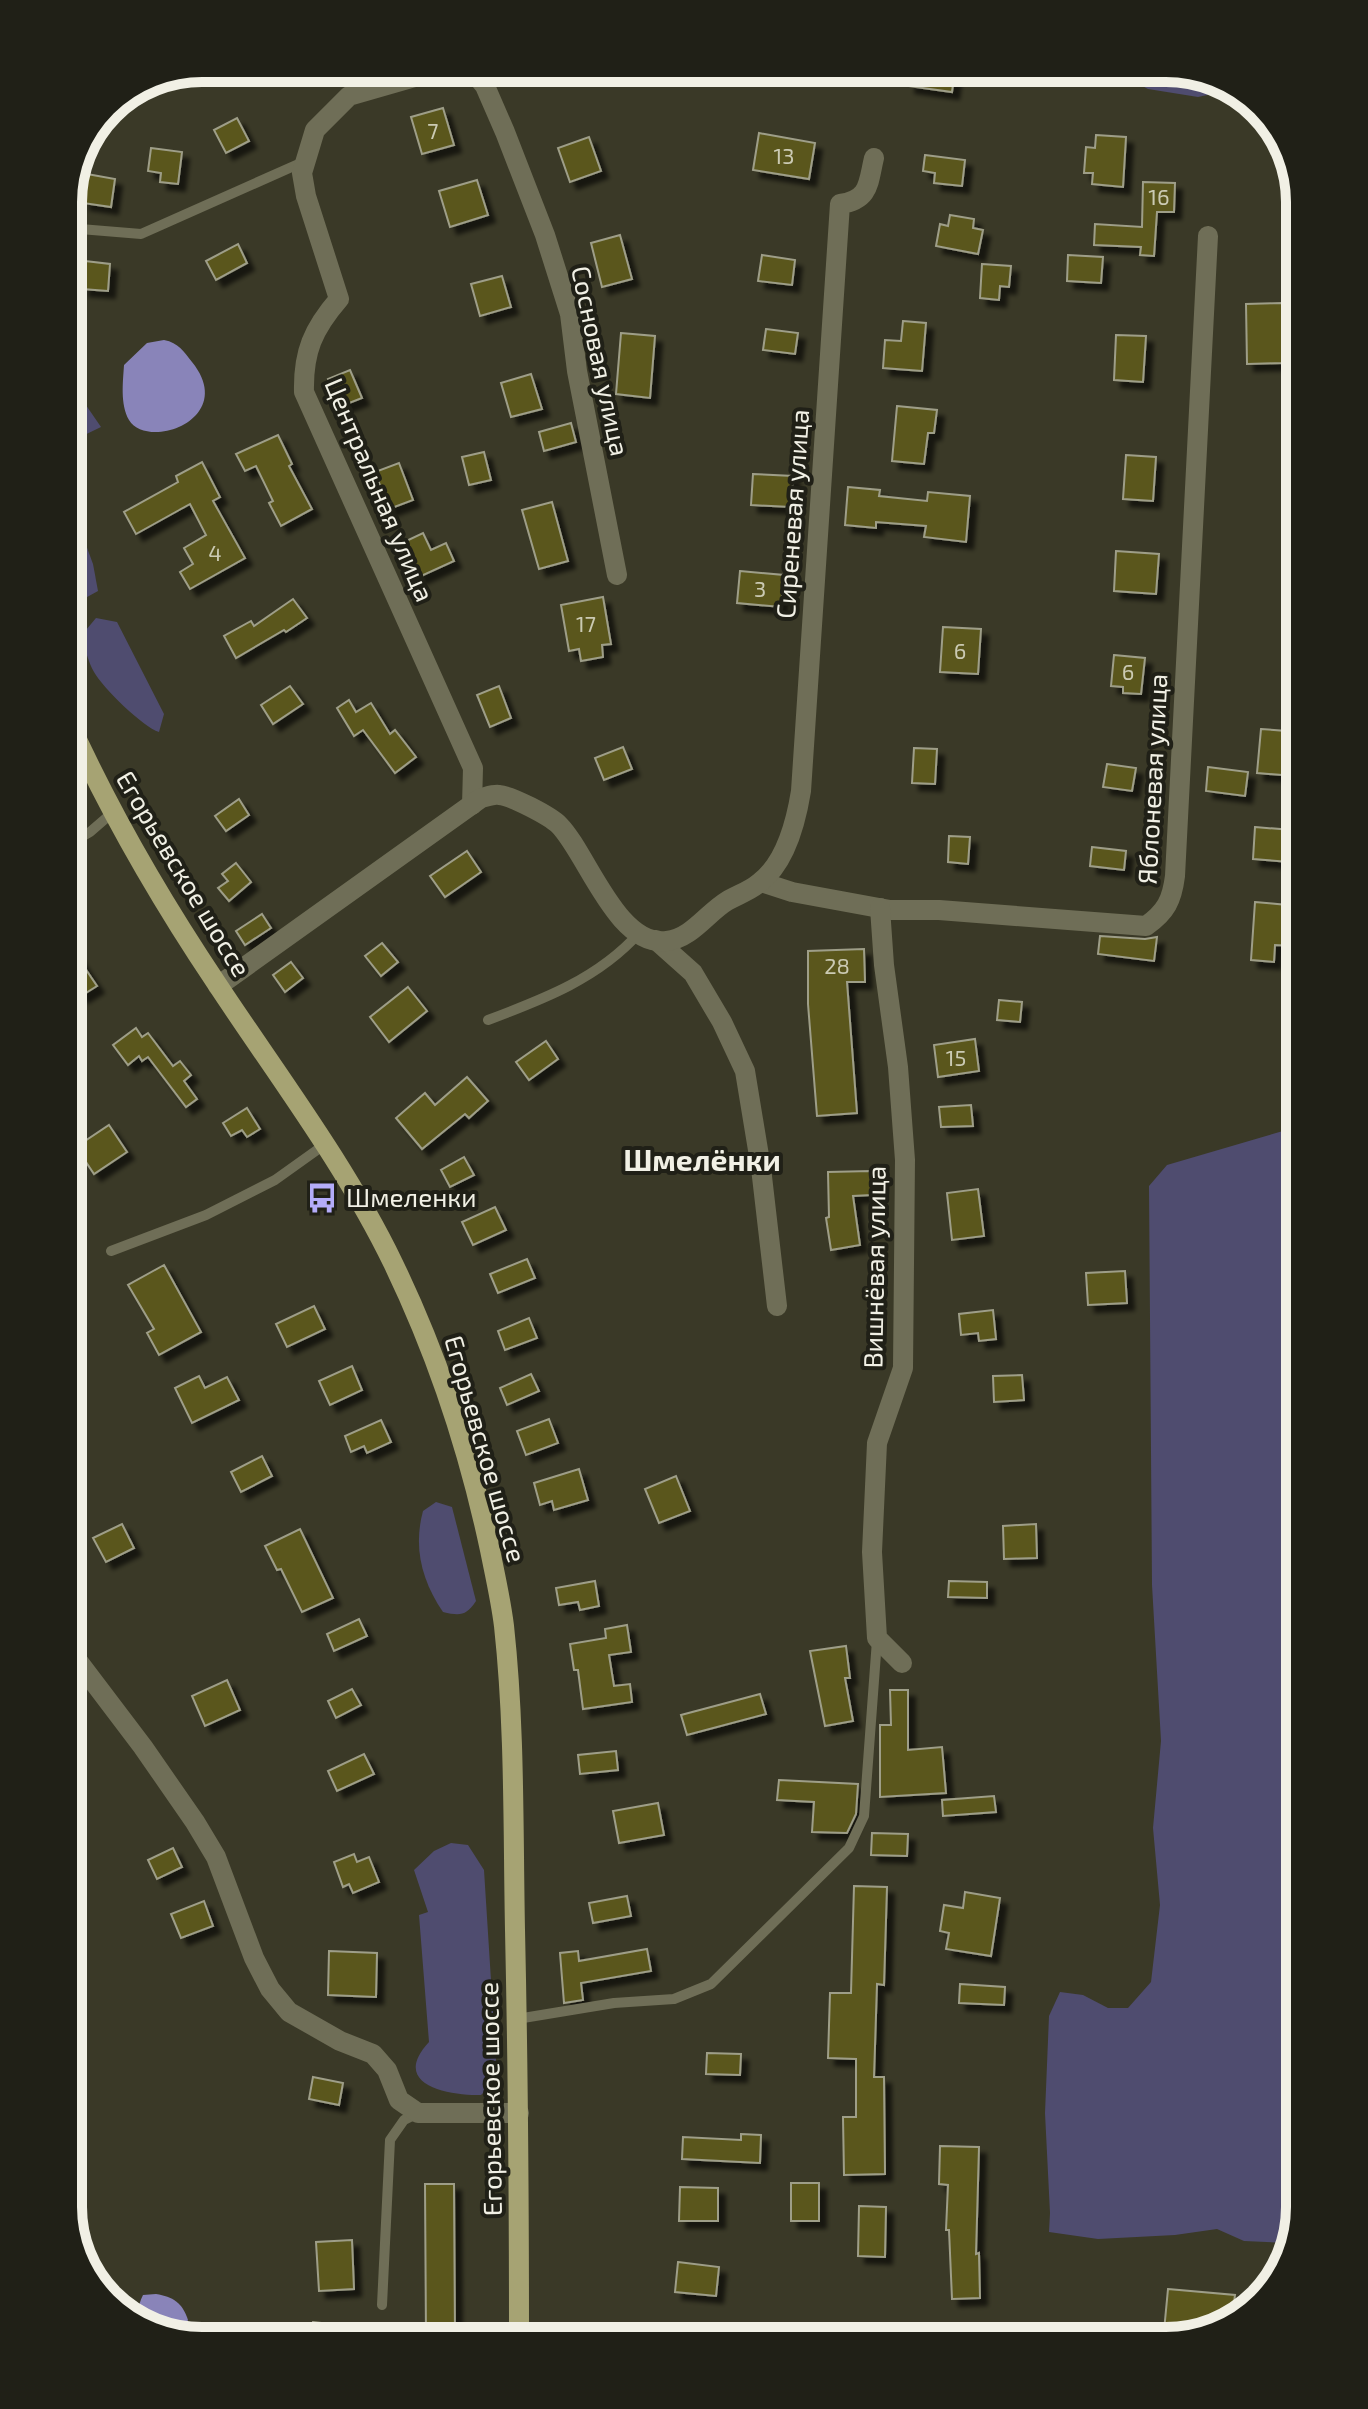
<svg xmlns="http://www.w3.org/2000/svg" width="1368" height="2409" viewBox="0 0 1368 2409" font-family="'Exo 2',sans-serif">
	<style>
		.green { fill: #4f4c6f }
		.water { fill: #8984b9 }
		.building { fill: #5a561c; stroke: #9e9e88; stroke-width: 2; filter: url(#shadow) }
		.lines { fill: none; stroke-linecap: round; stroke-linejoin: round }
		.lane { stroke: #6f6e57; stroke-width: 10 }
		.street { stroke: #6f6e57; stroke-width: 20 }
		.primary { stroke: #a6a373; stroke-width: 20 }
		.labels { text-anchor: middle; stroke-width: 8; stroke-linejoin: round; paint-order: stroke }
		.number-label { font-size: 22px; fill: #cbcab3 }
		.street-label { font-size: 26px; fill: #f1f0e5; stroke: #202017 }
		.poi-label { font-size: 26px; fill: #f1f0e5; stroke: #202017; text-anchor: start }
		.quarter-label { font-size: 30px; font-weight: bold; fill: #f1f0e5; stroke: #202017 }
		.rim { fill: none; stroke: #f1f0e5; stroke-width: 10 }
	</style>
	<defs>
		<filter id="shadow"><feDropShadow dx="7" dy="7" stdDeviation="2" flood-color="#0009"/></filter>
	</defs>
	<rect width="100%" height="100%" fill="#3a3927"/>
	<!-- green -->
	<g class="green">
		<path d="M1175 68 1235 89 1198 97 1148 89 1111 69Z"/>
		<path d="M68 379 101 427 68 443Z"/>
		<path d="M68 496 93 564 98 591 78 602 68 599Z"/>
		<path d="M96 618 117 622 164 714 159 732C143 727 103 688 94 672 88 662 85 647 81 636Z"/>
		<path d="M1300 1126V2215L1290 2243 1244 2241 1217 2229 1175 2235 1098 2239 1049 2232 1050 2213 1045 2113 1049 2016 1060 1992 1083 1995 1108 2008H1128L1151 1982 1160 1905 1153 1828 1161 1741 1152 1585 1149 1186 1167 1165Z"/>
		<path d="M436 1502 452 1507 476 1601C466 1616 460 1616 443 1612 422 1581 413 1548 423 1511Z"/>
		<path d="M451 1843 468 1845 484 1870 496 2059 494 2082 481 2095C449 2096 389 2085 429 2042L419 1915 428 1912 414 1870 434 1851Z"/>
	</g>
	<!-- water -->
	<g class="water">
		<path d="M164 340C179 343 183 351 192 362 238 419 148 451 129 420 120 404 123 382 124 365L147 343Z"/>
		<path d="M156 2294C173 2297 182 2302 188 2320L184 2328C159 2336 127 2326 143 2295Z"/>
	</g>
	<!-- building -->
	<g class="building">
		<path d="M955 70 952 92 908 86 910 71Z"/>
		<path d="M443 108 454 145 422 154 411 117Z"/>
		<path d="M237 118 249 141 226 153 214 130Z"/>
		<path d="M759 133 815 143 809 179 753 170Z"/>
		<path d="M1096 135 1126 137 1123 187 1092 184 1093 173H1084L1086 147 1095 148Z"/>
		<path d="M589 137 601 171 570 182 558 148Z"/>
		<path d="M151 148 182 152 178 184 160 182 161 173 148 171Z"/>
		<path d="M925 155 965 160 962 186 934 183 935 173 923 171Z"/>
		<path d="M87 174 115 179 111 207 83 203Z"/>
		<path d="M477 180 488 215 450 227 439 191Z"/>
		<path d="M1143 182 1175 183 1174 212H1157L1154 256 1140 255 1141 247 1094 245 1095 224 1142 227Z"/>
		<path d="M950 215 974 219 973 228 983 230 978 254 936 246 940 224 948 226Z"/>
		<path d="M620 235 632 279 602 287 591 243Z"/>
		<path d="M238 244 247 263 216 280 206 261Z"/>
		<path d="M762 255 795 260 792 285 758 281Z"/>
		<path d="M1068 255 1103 257 1101 283 1067 281Z"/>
		<path d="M85 261 110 264 108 291 82 289Z"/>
		<path d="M982 264 1011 266 1009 287 1000 286 999 300 980 298Z"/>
		<path d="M502 276 511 307 480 316 471 284Z"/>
		<path d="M1282 303 1283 363 1247 364 1246 304Z"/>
		<path d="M903 321 926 323 922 371 883 368 885 340 901 341Z"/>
		<path d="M766 329 798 333 795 354 763 350Z"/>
		<path d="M621 333 655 336 650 398 616 394Z"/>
		<path d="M1116 335 1146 336 1143 382 1114 380Z"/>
		<path d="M350 370 362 398 339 407 328 379Z"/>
		<path d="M531 374 542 409 511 417 501 383Z"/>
		<path d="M897 406 937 410 934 433H928L924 464 892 461Z"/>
		<path d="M571 423 576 442 544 451 539 432Z"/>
		<path d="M278 435 292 464 289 466 312 509 281 526 269 503 273 501 256 466 245 471 236 454Z"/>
		<path d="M484 452 491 480 469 485 462 457Z"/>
		<path d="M1126 455 1156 457 1153 501 1123 499Z"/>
		<path d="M202 462 220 497 213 501 245 558 190 589 180 572 193 564 184 548 206 535 190 504 136 534 124 512 178 482 176 476Z"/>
		<path d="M399 463 413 500 389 509 375 472Z"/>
		<path d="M753 474 793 476 791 507 751 505Z"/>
		<path d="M848 487 880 490 879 496 927 501 928 492 970 496 966 542 924 537 926 526 876 522V528L845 525Z"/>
		<path d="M552 502 568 561 539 569 522 510Z"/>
		<path d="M423 533 431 550 446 543 454 561 419 577 402 543Z"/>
		<path d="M1116 551 1159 554 1156 594 1114 591Z"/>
		<path d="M740 571 784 575 781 607 737 603Z"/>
		<path d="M603 597 611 644 602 645 603 657 581 661 579 649 569 651 561 605Z"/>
		<path d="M293 599 307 618 286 632 284 630 236 658 224 636 251 621 254 626Z"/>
		<path d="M943 627 981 629 978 674 940 672Z"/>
		<path d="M1114 655 1145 658 1141 694 1123 693V687L1111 686Z"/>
		<path d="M290 686 303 704 273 724 261 705Z"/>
		<path d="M499 686 511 718 490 727 477 695Z"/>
		<path d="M349 700 356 712 371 703 390 734 395 730 416 757 395 773 363 730 354 736 337 708Z"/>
		<path d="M1261 729 1299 732 1295 776 1257 773Z"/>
		<path d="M623 747 632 769 604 780 595 758Z"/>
		<path d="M914 748 937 749 935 784 912 783Z"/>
		<path d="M1107 764 1136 768 1132 791 1103 787Z"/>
		<path d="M1208 767 1248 772 1245 796 1206 791Z"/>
		<path d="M239 799 249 815 226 831 215 816Z"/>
		<path d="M1255 827 1292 830 1289 862 1253 859Z"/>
		<path d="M949 836 970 837 968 864 948 862Z"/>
		<path d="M1092 847 1126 851 1124 870 1090 866Z"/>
		<path d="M467 851 481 872 445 897 430 876Z"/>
		<path d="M236 863 251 882 229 901 218 888 228 881 222 874Z"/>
		<path d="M1255 902 1298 906 1295 946 1275 945 1274 962 1251 960Z"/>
		<path d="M262 914 271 928 245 945 236 931Z"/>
		<path d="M1100 936 1145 939 1157 937 1154 961 1098 954Z"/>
		<path d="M68 943 97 986 81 996 68 977Z"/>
		<path d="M382 943 398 962 381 976 365 956Z"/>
		<path d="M864 949 865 982H847L857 1113 817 1116 808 1004V951Z"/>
		<path d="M291 962 303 978 285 992 273 975Z"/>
		<path d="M408 987 427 1011 389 1042 370 1017Z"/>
		<path d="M999 1000 1022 1002 1020 1022 997 1020Z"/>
		<path d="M136 1028 142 1037 148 1033 173 1066 180 1061 191 1075 184 1081 197 1099 186 1107 148 1057 142 1061 139 1056 128 1065 113 1045Z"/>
		<path d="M975 1039 979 1071 938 1077 934 1045Z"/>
		<path d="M546 1041 558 1059 529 1080 516 1062Z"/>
		<path d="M467 1077 488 1101 469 1118 465 1114 422 1149 396 1118 425 1093 435 1105Z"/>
		<path d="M971 1105 973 1126 941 1127 939 1107Z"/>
		<path d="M247 1108 260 1129 247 1137 242 1130 231 1136 223 1123Z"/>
		<path d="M109 1125 127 1152 94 1174 76 1147Z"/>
		<path d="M464 1157 474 1175 450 1187 441 1170Z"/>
		<path d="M871 1171 872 1195 853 1196 860 1245 831 1250 826 1218 829 1217 828 1172Z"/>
		<path d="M978 1189 984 1236 952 1240 947 1193Z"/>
		<path d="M495 1207 506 1230 473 1245 462 1222Z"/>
		<path d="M527 1259 535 1278 498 1293 490 1274Z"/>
		<path d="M164 1265 201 1332 159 1355 147 1333 154 1329 128 1285Z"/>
		<path d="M1125 1271 1127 1303 1088 1305 1086 1273Z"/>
		<path d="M314 1306 325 1329 287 1347 276 1324Z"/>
		<path d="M993 1310 996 1339 979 1341 978 1333 961 1335 959 1314Z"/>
		<path d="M529 1318 537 1338 505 1350 498 1331Z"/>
		<path d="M352 1366 362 1390 330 1405 319 1381Z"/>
		<path d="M531 1374 539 1391 507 1405 500 1388Z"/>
		<path d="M1022 1375 1024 1400 994 1402 993 1376Z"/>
		<path d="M199 1376 205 1388 227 1377 239 1400 192 1423 175 1388Z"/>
		<path d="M549 1419 558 1443 526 1455 517 1431Z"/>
		<path d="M381 1420 391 1442 367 1453 364 1446 351 1452 345 1436Z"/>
		<path d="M262 1456 272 1476 241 1492 231 1472Z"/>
		<path d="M579 1469 588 1500 554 1510 552 1501 540 1505 534 1483Z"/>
		<path d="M676 1476 690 1511 659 1523 645 1489Z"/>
		<path d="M122 1524 134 1548 106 1562 93 1538Z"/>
		<path d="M1036 1524 1037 1558 1004 1559 1003 1526Z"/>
		<path d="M300 1529 333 1598 302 1612 281 1569 277 1570 265 1546Z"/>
		<path d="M595 1581 599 1606 580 1610 578 1602 559 1605 556 1588Z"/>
		<path d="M949 1581 987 1582V1598L948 1597Z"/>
		<path d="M359 1619 367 1636 334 1651 327 1634Z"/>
		<path d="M627 1625 631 1652 609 1655 614 1686 630 1684 632 1702 583 1709 578 1670H574L570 1644 606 1638 605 1629Z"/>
		<path d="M846 1646 850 1678H845L853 1721 825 1726 810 1651Z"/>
		<path d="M227 1680 240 1710 205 1726 192 1696Z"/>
		<path d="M352 1689 361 1705 336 1718 328 1701Z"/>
		<path d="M890 1690H908V1750L942 1747 946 1793 880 1797V1725H891Z"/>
		<path d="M760 1694 766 1714 687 1735 681 1715Z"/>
		<path d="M616 1751 618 1770 580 1774 578 1755Z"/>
		<path d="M364 1754 374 1774 337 1791 328 1771Z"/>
		<path d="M779 1780 858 1784 856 1814 847 1833 812 1832 814 1802 777 1800Z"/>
		<path d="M994 1796 996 1812 943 1816 942 1800Z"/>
		<path d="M658 1803 664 1835 619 1843 613 1811Z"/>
		<path d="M872 1833 908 1834 907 1856 871 1855Z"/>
		<path d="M173 1848 182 1867 157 1879 148 1860Z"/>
		<path d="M354 1854 357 1862 369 1857 379 1882 353 1893 349 1884 343 1887 334 1862Z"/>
		<path d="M854 1886 887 1887 884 1985 877 1984 874 2077H884L885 2174 844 2175 843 2117H856V2059L828 2058 830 1993H851Z"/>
		<path d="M965 1892 1000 1898 991 1956 946 1949 949 1933 940 1931 944 1905 963 1908Z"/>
		<path d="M627 1896 631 1916 593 1923 589 1903Z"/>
		<path d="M204 1901 213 1926 181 1938 171 1914Z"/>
		<path d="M647 1949 651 1971 581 1983 583 2000 564 2003 560 1953 578 1951 579 1961Z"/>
		<path d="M329 1951 377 1953 376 1997 328 1995Z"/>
		<path d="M960 1984 1005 1987 1004 2005 959 2003Z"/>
		<path d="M707 2053 741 2054 740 2075 706 2074Z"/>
		<path d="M313 2077 343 2083 339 2105 309 2099Z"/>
		<path d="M741 2134 761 2135 760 2163 682 2159 683 2137 741 2140Z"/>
		<path d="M940 2146 979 2147 976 2254 979 2253 980 2298 952 2299 949 2230H946L948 2185 939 2184Z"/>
		<rect x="791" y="2183" width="28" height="38"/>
		<path d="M425 2184H454L455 2338H426Z"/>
		<path d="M680 2187 718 2188V2221H679Z"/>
		<path d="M859 2206 886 2207 885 2257 858 2256Z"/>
		<path d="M352 2240 354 2289 319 2291 316 2242Z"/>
		<path d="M678 2262 719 2267 716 2296 675 2292Z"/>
		<path d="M1168 2289 1235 2295 1232 2318 1217 2331H1164Z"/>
		<path d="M313 2322 371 2329V2339L311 2340Z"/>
	</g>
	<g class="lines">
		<!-- lane -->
		<g class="lane">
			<path d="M68 228 141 234 303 162"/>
			<path d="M68 845 90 832 112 813"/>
			<path d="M488 1020C544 999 599 978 639 933"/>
			<path d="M111 1251 206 1215 275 1180 324 1145"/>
			<path d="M517 2019 614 2003 674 1999 711 1984 849 1848 864 1816 877 1640"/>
			<path d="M382 2305 390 2140 404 2120 418 2113"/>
		</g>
		<!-- street -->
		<g class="street">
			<path d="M422 75 349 96 315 130 302 173 306 196 339 299C313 329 303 352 304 392L473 768 472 805"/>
			<path d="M476 75 485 86 505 132 545 235 570 314 577 371 617 575"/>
			<path d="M761 882 792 892 890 910H939L1146 926C1166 912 1172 900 1175 876L1208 236"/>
			<path d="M880 908 884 965 898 1067 905 1160 903 1368 877 1443 872 1552 877 1638 902 1663"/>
			<path d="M656 940 693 973 722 1022 745 1071 761 1168 777 1306"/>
			<path d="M218 986 481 798C486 797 494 794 499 795 512 796 550 816 559 825 587 853 617 948 667 941 692 938 707 913 727 901 737 895 750 891 759 883 786 863 796 822 801 791L840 204C870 200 868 183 874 158"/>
			<path d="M68 1648 143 1747 195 1822 216 1857 254 1958 270 1989 289 2012 340 2041 373 2054 387 2070 399 2100 418 2113H519"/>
		</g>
		<!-- primary -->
		<path class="primary" d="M68 720C110 813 160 899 217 984 277 1075 345 1164 393 1263 437 1354 469 1451 490 1550 495 1575 501 1601 504 1626 515 1727 513 1829 515 1930 518 2066 519 2202 519 2338"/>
	</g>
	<!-- icons -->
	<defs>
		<g id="bus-bare" transform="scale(2.4)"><path d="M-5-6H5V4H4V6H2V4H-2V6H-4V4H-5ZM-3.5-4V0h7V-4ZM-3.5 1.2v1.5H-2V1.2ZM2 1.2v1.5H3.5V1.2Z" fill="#b4acf9" stroke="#202017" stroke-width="2.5" paint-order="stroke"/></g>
	</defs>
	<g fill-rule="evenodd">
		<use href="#bus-bare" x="322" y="1198"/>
	</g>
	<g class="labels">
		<!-- number labels -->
		<g class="number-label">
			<text x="433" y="139">7</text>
			<text x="784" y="164">13</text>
			<text x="1159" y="205">16</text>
			<text x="215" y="561">4</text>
			<text x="760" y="597">3</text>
			<text x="586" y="632">17</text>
			<text x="960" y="659">6</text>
			<text x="1128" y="680">6</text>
			<text x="837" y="974">28</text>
			<text x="956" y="1066">15</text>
		</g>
		<!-- street labels -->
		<g class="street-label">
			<text transform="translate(600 361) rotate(78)" y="9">Сосновая улица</text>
			<text transform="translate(379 490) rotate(67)" y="9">Центральная улица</text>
			<text transform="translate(793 514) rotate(-86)" y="9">Сиреневая улица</text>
			<text transform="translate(1153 779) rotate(-87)" y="9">Яблоневая улица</text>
			<text transform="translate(183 874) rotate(59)" y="9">Егорьевское шоссе</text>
			<text transform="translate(875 1267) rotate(-89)" y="9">Вишнёвая улица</text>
			<text transform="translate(485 1449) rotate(74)" y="9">Егорьевское шоссе</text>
			<text transform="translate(491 2099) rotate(-91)" y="9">Егорьевское шоссе</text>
		</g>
		<!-- poi labels -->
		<g class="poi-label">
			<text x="346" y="1207">Шмеленки</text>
		</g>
		<!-- quarter labels -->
		<g class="quarter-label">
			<text x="702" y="1171">Шмелёнки</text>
		</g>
	</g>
	<!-- crop -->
	<path d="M0 0H1368V2409H0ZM202 82H1166A120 120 0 0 1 1286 202V2207A120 120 0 0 1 1166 2327H202A120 120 0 0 1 82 2207V202A120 120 0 0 1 202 82Z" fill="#202017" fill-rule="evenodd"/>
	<path class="rim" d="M202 82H1166A120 120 0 0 1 1286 202V2207A120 120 0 0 1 1166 2327H202A120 120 0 0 1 82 2207V202A120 120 0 0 1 202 82Z"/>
</svg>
